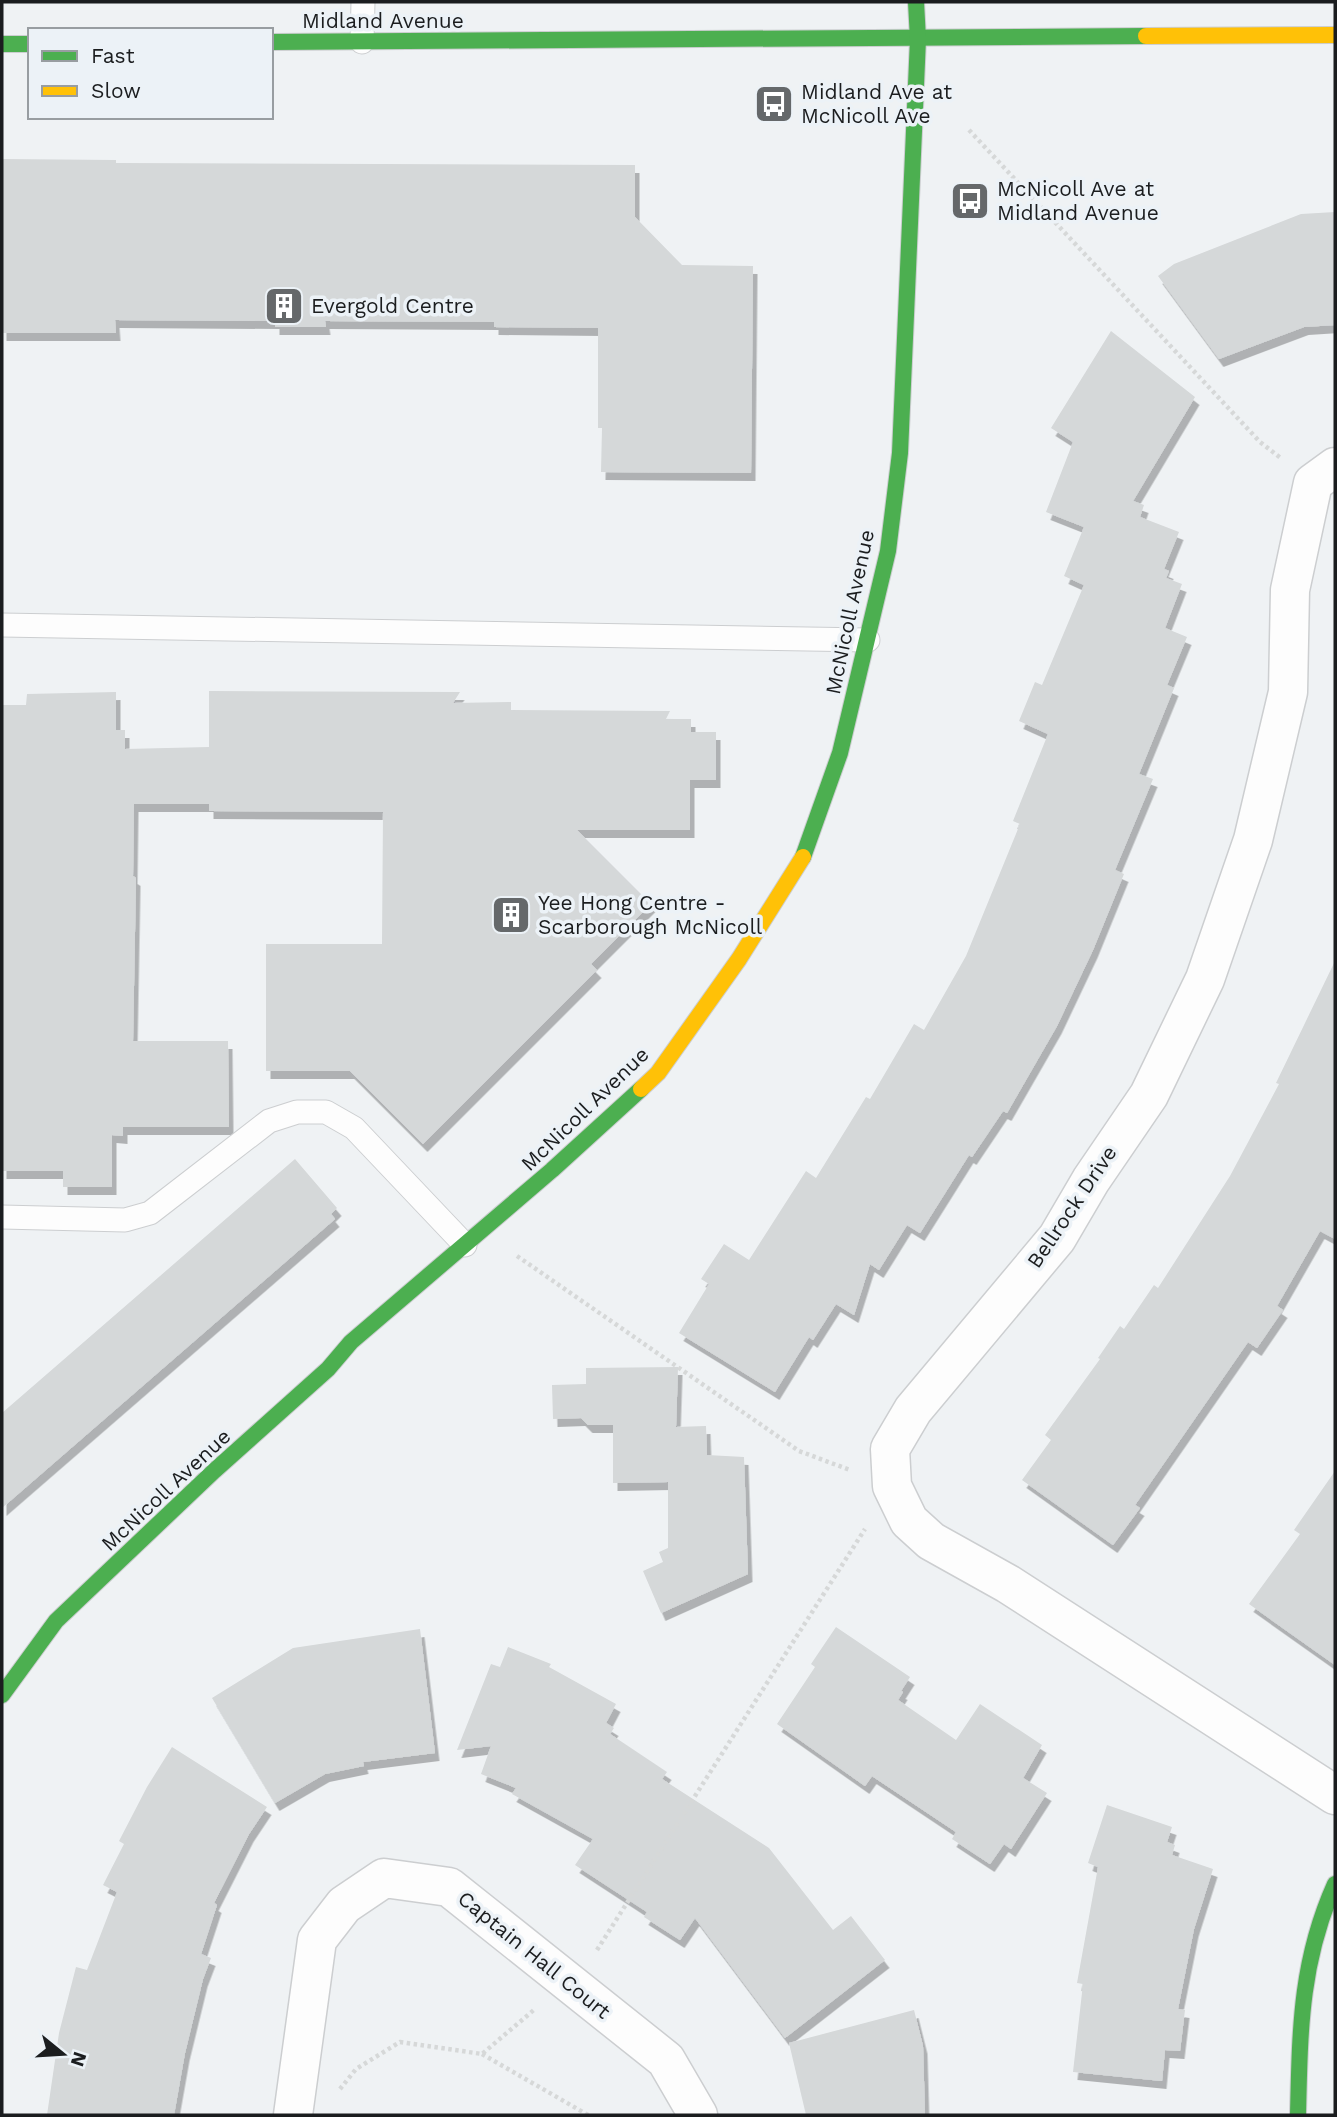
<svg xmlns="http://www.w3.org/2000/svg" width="1337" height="2117" viewBox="0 0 1337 2117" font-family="'Work Sans',sans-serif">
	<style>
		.building { fill: #d5d8d9; filter: url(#shadow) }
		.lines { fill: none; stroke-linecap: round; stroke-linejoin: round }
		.lane-casing { stroke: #ccced0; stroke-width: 25 }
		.street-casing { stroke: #ccced0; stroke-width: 41 }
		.fast-casing { stroke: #ccced0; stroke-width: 18 }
		.slow-casing { stroke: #ccced0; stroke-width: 18 }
		.path { stroke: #d6d8d8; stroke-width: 4.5; stroke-dasharray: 3.5 3.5; stroke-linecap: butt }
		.lane { stroke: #fdfdfd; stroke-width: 23 }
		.street { stroke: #fdfdfd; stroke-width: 38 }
		.fast { stroke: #4caf50; stroke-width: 16 }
		.slow { stroke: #ffc107; stroke-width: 16 }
		.labels { text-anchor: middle; stroke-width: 7; stroke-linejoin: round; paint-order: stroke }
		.street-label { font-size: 21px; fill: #1b1d1f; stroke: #ecf2f7 }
		.poi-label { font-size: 21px; fill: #1b1d1f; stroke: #ecf2f7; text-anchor: start }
	</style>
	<defs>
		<filter id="shadow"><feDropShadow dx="4.5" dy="8" stdDeviation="0" flood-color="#0004"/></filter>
	</defs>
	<rect width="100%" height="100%" fill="#eff2f4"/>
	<!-- building -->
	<g class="building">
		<path d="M2 159 116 160V163L635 165V217L682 265 753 266 751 473 601 472 602 428H598V328L494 327V322L325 321 326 327H275V321L115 320 116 333H2Z"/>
		<path d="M1335 212V325L1304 327 1219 359 1158 276 1174 264 1301 214Z"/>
		<path d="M1111 331 1195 397 1133 501 1144 505 1140 517 1179 532 1164 569 1169 571 1166 578 1182 584 1165 628 1187 637 1167 685 1174 688 1139 774 1153 779 1115 870 1124 874 1093 950 1057 1026 1007 1113 1003 1111 972 1157 969 1155 920 1233 907 1225 879 1270 870 1264 854 1315 836 1304 813 1340 809 1337 775 1392 679 1333 709 1284 701 1279 724 1244 749 1260 806 1171 816 1178 866 1097 870 1099 914 1024 924 1030 966 956 1020 824 1013 821 1048 734 1019 721 1035 682 1042 685 1084 585 1064 576 1084 527 1046 512 1073 442 1051 428Z"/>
		<path d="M209 691 460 692 453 703 511 702V710L670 711 666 719H691V732H716V780H690V830H577L651 904 591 964 597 970 423 1144 350 1071H266V944H382L383 812 209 811V804H134L133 876 136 878 133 1041H228L229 1127H123V1136L112 1135V1187H63V1171H2V705H26L27 694 116 692V730H125V749L209 747Z"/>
		<path d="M1335 961V1239L1320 1231 1277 1306 1283 1310 1257 1348 1248 1342 1135 1505 1140 1508 1113 1545 1022 1480 1051 1440 1045 1435 1100 1359 1098 1358 1120 1326 1124 1329 1154 1285 1158 1288 1230 1176 1279 1084 1276 1083Z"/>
		<path d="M295 1159 337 1208 331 1214 335 1219 2 1508V1413Z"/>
		<path d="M678 1367 676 1427 706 1426 707 1455 744 1457 748 1574 661 1613 643 1571 663 1562 659 1552 668 1548V1482L613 1483V1425H588L581 1418 553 1419 552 1385 586 1384V1368Z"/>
		<path d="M1335 1471V1665L1249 1604 1300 1534 1294 1530Z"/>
		<path d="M836 1627 910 1677 901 1691 903 1692 898 1700 956 1740 980 1704 1042 1745 1023 1778 1047 1793 1011 1849 1004 1844 990 1864 952 1839 956 1832 872 1776 865 1786 777 1724 815 1667 811 1664Z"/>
		<path d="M420 1629 435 1753 363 1762 364 1766 325 1774 275 1803 212 1698 293 1648Z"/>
		<path d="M508 1647 551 1664 549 1667 616 1704 606 1723 614 1728 610 1734 667 1772 662 1779 769 1848 833 1930 851 1916 885 1960 785 2038 695 1918 680 1940 644 1917 647 1912 575 1865 593 1839 512 1794 516 1788 481 1774 491 1746 457 1750 491 1664 500 1667Z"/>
		<path d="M172 1747 267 1807 249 1834 214 1903 217 1905 201 1954 211 1958 203 1979 185 2053 174 2115H47L59 2033 76 1967 87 1970 117 1892 103 1885 124 1844 119 1841 147 1787Z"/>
		<path d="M1107 1805 1172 1827 1167 1842 1175 1845 1172 1855 1213 1869 1194 1929 1178 2009 1185 2010 1180 2051 1165 2050 1162 2081 1073 2072 1083 1984 1077 1983 1098 1867 1088 1863Z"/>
		<path d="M914 2010 923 2046 925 2115H806L789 2043Z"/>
	</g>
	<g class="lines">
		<!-- lane casing -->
		<g class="lane-casing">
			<g id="lane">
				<path d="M362 42 363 2"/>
				<path d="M2 625 868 640"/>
				<path d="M2 1217 125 1220 150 1213 269 1121 297 1112H326L354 1128 465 1245"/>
			</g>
		</g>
		<!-- street casing -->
		<g class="street-casing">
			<g id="street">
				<path d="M1335 467 1313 483 1290 590 1288 692 1253 840 1205 979 1149 1095 1091 1180 1057 1238 913 1410 890 1449 892 1486 909 1521 931 1541 1008 1584 1335 1795"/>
				<path d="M293 2115 317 1940 344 1905 384 1878 449 1887 666 2060 698 2115"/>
			</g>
		</g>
		<!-- fast casing -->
		<g class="fast-casing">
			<g id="fast">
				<path d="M271 42 1146 36"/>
				<path d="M2 44H30"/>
				<path d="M803 857 840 753 888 551 900 453 918 39 916 2"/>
				<path d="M2 1695 56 1621 214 1471 328 1369 351 1342 552 1170 641 1089"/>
				<path d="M1298 2115C1300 2031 1300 1962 1335 1884"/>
			</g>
		</g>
		<!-- slow casing -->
		<g class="slow-casing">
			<g id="slow">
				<path d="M1146 36 1335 35"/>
				<path d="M641 1089 658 1073 739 959 803 857"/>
			</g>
		</g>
		<!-- path -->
		<g class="path">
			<path d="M969 130 1260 442 1282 459"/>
			<path d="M517 1256 799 1451 850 1470"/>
			<path d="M597 1950 865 1529"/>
			<path d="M482 2054 588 2115"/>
			<path d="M340 2089 356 2069 400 2042 482 2054 535 2009"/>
		</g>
		<!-- lane -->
		<use href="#lane" class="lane"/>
		<!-- street -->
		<use href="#street" class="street"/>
		<!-- fast -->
		<use href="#fast" class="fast"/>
		<!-- slow -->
		<use href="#slow" class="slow"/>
	</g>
	<!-- icons -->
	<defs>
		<g id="bus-square" transform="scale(2.0125)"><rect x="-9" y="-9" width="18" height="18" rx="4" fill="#65686a" stroke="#ecf2f7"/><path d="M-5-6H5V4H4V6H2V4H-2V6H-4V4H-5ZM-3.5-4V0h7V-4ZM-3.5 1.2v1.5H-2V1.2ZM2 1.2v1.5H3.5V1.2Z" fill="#fff"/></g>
		<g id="building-square" transform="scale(2.0125)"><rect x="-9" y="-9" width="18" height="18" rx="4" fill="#65686a" stroke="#ecf2f7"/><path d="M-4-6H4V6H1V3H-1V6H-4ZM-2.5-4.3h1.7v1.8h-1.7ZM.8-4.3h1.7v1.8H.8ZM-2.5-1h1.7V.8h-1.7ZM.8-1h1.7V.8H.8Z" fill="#fff"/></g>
	</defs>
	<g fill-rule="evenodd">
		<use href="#bus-square" x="774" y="104"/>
		<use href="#bus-square" x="970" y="201"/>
		<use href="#building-square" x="284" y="306"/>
		<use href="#building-square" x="511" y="915"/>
	</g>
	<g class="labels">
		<!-- street labels -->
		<g class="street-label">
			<text x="383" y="28">Midland Avenue</text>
			<text transform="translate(850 612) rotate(-78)" y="7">McNicoll Avenue</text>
			<text transform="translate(585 1109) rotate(-44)" y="7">McNicoll Avenue</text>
			<text transform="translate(1072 1207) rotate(-56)" y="7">Bellrock Drive</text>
			<text transform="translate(166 1490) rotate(-43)" y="7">McNicoll Avenue</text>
			<text transform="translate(534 1955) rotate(39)" y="7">Captain Hall Court</text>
		</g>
		<!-- poi labels -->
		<g class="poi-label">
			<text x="801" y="99">Midland Ave at<tspan x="801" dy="24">McNicoll Ave</tspan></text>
			<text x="997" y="196">McNicoll Ave at<tspan x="997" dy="24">Midland Avenue</tspan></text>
			<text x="311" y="313">Evergold Centre</text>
			<text x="538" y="910">Yee Hong Centre -<tspan x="538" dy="24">Scarborough McNicoll</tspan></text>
		</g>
	</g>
	<!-- border -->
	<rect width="1337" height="2117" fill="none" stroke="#1b1d1f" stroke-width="7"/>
	<!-- legend -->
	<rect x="28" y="28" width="245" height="91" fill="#ecf2f7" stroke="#989da1" stroke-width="2"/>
	<rect x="42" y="51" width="35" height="10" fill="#4caf50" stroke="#989da1" stroke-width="2"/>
	<text x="91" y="63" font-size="21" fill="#1b1d1f">Fast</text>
	<rect x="42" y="86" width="35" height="10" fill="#ffc107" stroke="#989da1" stroke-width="2"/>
	<text x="91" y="98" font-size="21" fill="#1b1d1f">Slow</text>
	<!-- north arrow -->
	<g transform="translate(63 2054) rotate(108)" stroke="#ecf2f7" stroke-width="5" paint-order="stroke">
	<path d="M0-5L12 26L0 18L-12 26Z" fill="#1b1d1f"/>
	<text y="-10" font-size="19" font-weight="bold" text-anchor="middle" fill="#1b1d1f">N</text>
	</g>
</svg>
